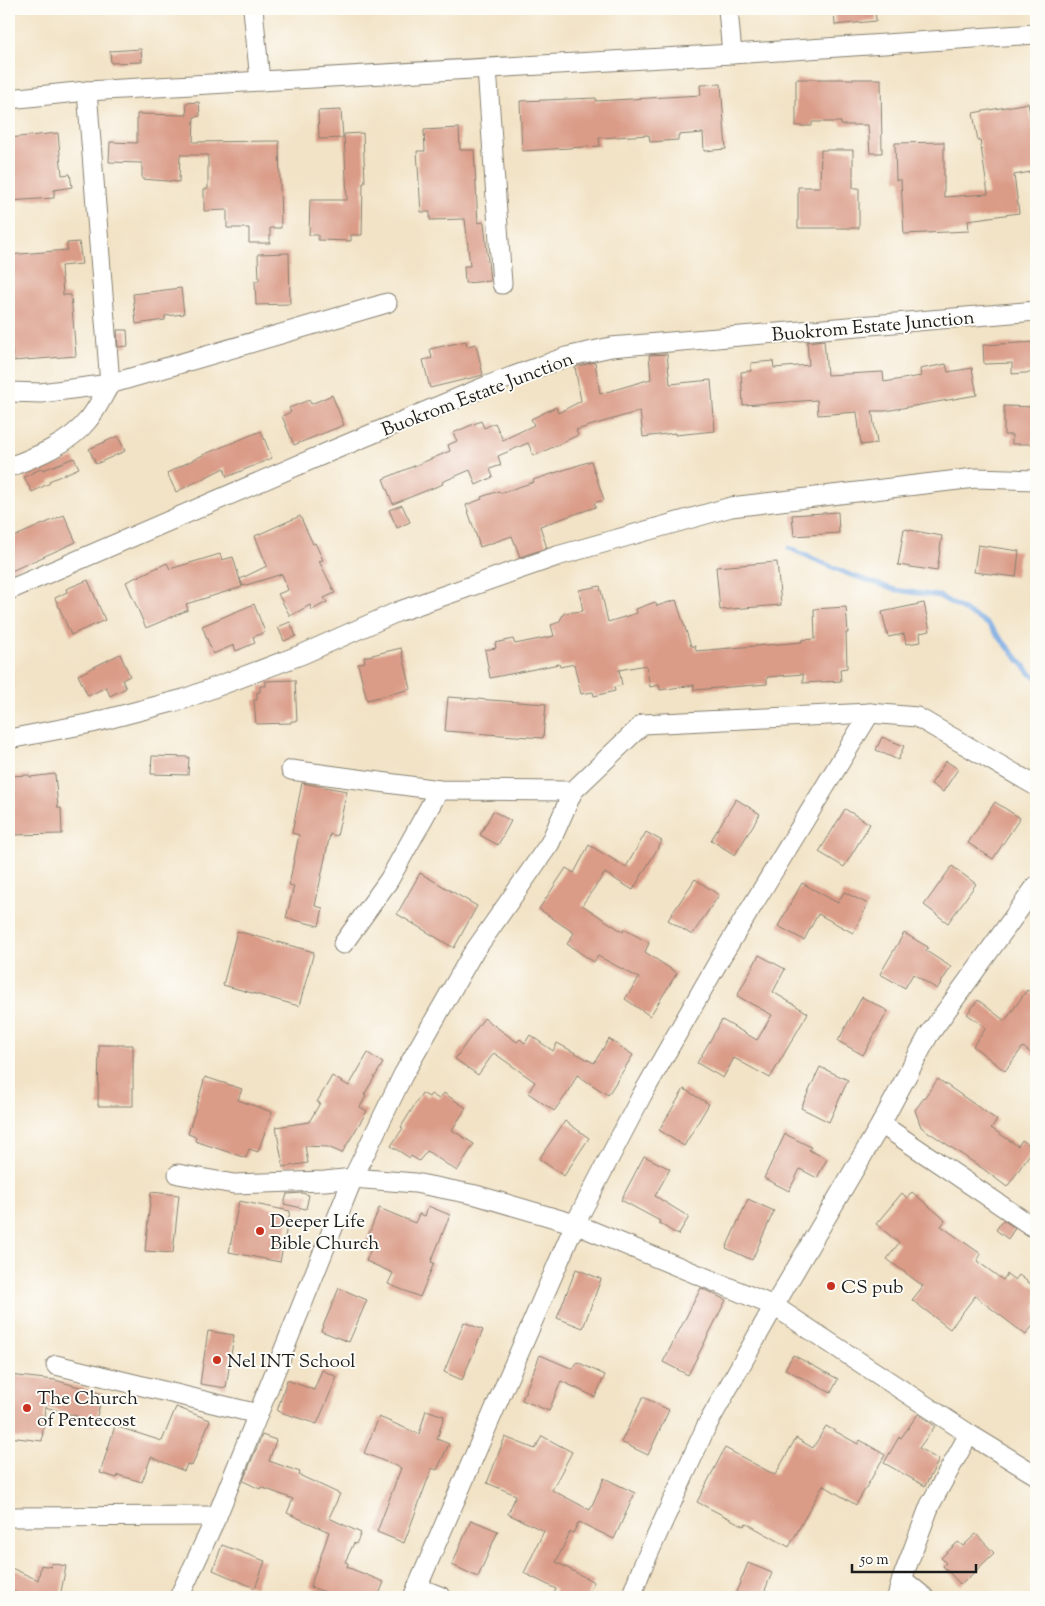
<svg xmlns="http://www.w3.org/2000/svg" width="1045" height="1606" viewBox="0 0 1045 1606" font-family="'Sorts Mill Goudy',serif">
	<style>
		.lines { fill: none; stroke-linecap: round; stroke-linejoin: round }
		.stream { stroke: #74a6e0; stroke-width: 5 }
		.building { fill: #da9b87 }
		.minor-casing { stroke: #878071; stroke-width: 21 }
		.minor { stroke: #fff; stroke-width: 19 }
		.poi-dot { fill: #c8321e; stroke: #fdfcf7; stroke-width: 2 }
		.labels { text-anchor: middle; stroke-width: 4; stroke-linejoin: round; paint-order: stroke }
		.street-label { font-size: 19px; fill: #1c1c1c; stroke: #fdfcf7 }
		.poi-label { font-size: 19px; fill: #1c1c1c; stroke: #fdfcf7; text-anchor: start }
	</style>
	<rect width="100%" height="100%" fill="#fdfcf7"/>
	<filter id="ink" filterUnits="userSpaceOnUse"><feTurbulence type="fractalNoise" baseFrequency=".02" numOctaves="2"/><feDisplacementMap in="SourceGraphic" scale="10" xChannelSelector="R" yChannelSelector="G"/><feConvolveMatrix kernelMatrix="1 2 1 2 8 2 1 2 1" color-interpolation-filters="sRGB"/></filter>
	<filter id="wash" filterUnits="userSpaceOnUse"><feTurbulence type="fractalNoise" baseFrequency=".0096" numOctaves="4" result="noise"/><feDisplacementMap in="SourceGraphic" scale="20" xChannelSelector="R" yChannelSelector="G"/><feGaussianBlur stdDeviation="1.12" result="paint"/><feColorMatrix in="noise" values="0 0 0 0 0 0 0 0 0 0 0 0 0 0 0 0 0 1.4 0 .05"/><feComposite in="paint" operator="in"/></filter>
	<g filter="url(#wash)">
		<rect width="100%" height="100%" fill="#f2e3c6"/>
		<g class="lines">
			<!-- stream -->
			<path class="stream" d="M789 548 848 574 896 590 939 596 988 624 1031 674 1036 677"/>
		</g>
		<g id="blocks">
			<!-- building -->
			<g class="building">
				<path d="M834 9H875L876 21 835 25Z"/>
				<path d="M141 49 142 62 111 63 110 51Z"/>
				<path d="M796 79H881L882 153H870L868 125H841V122H812V126H796Z"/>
				<path d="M721 84 726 149 704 151 703 133 678 135V140L650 142 649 135 599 138 600 146 522 151 520 101 596 98V101L701 95 700 85Z"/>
				<path d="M199 102 200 116 194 117 193 142 279 141 281 228H270V243H249V228H227V210L204 211V189H208V155H180L179 182 142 179V163L109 162 110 142 137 143V114L187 115 186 103Z"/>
				<path d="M1028 103 1036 147V171L1014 175 1019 213 968 220 969 231 904 234 901 180H896L895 143 944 142V197L988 194 980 140 978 141 973 113Z"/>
				<path d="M341 110 343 138 319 139 318 111Z"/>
				<path d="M459 128 460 150H474L478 223 484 222 490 281 465 283 464 266H470L465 219 430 220V212H421L417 151H425L424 130Z"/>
				<path d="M58 133 62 175 70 174 72 187 54 190V198L9 201V138Z"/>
				<path d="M363 133 365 183H363L362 235H351V241L318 240V235H309L310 200H347L344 134Z"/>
				<path d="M821 150H853V188H859V228H798V187H820Z"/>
				<path d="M79 242 82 264 61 266 63 295H71L76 356 13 361 9 314V255L67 250V243Z"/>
				<path d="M289 253 290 304 256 305 255 281H259L258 254Z"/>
				<path d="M181 288 184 314 165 316V320L136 324 133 294Z"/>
				<path d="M117 330H127L128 346 118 347Z"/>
				<path d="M824 340 827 375 883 372 884 382 921 376 920 369 946 364 948 372 972 368 977 395 885 411H872L877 443 861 445 857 412 818 415 817 400 743 405 741 372 751 371V363L773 361 774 368 809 365 807 342Z"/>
				<path d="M466 341 467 346 476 344 483 375 430 388 423 360 432 358 430 349Z"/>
				<path d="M1036 342V372L1012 374V363L984 364 983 345Z"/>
				<path d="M667 354 670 384 711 380 715 431 675 435V433L643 437 640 411 576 430 578 435 534 456 528 443 498 456 501 465 490 469 493 477 476 485 470 470 442 482 443 484 393 504 383 479 450 451 448 445 457 441 453 433 481 421 484 428 495 423 503 440 534 425 531 419 556 407 558 413 581 401 575 367 595 362 600 394 651 379 649 355Z"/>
				<path d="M332 395 344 425 294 445 282 416 291 412 289 408 309 400 311 404Z"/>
				<path d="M1004 406 1036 407V435H1033V444H1012V435H1004Z"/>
				<path d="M261 431 272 458 227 477 224 468 176 492 167 473 205 454Z"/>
				<path d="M118 436 125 451 96 464 89 449Z"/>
				<path d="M74 458 79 468 49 481 50 483 32 492 24 477 42 468 43 470Z"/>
				<path d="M591 461 604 500 594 503 596 507 540 526 547 548 520 557 512 536 480 547 466 505 482 499 481 497 499 491 500 493 534 482 533 480Z"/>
				<path d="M402 505 410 522 397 528 389 510Z"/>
				<path d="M838 512 839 533 794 536 792 515Z"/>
				<path d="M64 515 76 542 9 572V539Z"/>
				<path d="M300 516 313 544 315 543 323 560 319 561 335 593 324 598 327 602 312 610 310 605 290 616 278 594 288 590 282 574 243 586 240 579 267 566 255 536Z"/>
				<path d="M904 529 942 536 937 571 898 565Z"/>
				<path d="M978 545 1019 551 1016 577 974 572Z"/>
				<path d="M220 554 222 560 233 557 242 587 186 604 188 610 146 628 126 582 167 563 170 569Z"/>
				<path d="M777 562 781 605 720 610 716 567Z"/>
				<path d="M88 580 105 620 71 635 55 598 67 592 66 589Z"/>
				<path d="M600 586 608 622 637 613 636 609 655 602 657 606 676 600 691 646H695L696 651 802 642 801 640 815 639 814 609 846 607 848 633H846L847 668 840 669 841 681 803 683V674L767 677V684L694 690V685L660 690 659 685 650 687 646 665 619 670 622 685 614 687 615 691 594 696 593 692 581 694 574 664 560 667 559 664 490 678 485 650 496 648 495 643 513 639 515 644 554 636 551 625 559 622 564 613 583 611 579 590Z"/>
				<path d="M924 603 930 631 920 633 921 642 906 644 904 634 888 637 882 612Z"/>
				<path d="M254 604 265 632 253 637 255 643 236 651 234 645 213 654 202 626Z"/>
				<path d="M290 622 296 636 284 641 278 627Z"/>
				<path d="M401 648 411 689 367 700 358 664 365 662 364 657Z"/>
				<path d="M120 654 130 676 122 680 126 688 110 696 106 687 88 696 78 675Z"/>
				<path d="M295 680 297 721H291V723L256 724 254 700H257V692H260V686H266V681Z"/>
				<path d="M448 697 546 704 543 738 445 731Z"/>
				<path d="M882 737 904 746 898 760 876 750Z"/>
				<path d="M152 756 189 757 188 775 151 774Z"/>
				<path d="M946 761 958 769 943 792 931 784Z"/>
				<path d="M55 774 58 808H61L62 834 9 835V776L29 775 30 777Z"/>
				<path d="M302 783 347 791 337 836 330 834 315 906 323 908 319 926 286 918 294 886 289 885 299 835 292 833Z"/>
				<path d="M736 799 760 814 735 855 711 840Z"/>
				<path d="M995 802 1020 818 993 859 968 843Z"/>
				<path d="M845 809 870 824 844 867 819 852Z"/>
				<path d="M493 811 511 821 498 845 480 835Z"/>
				<path d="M646 832 662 841 633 890 605 873 582 905 623 932 624 929 649 943 645 952 677 973 650 1016 625 999 639 978 598 956 594 962 567 944 574 933 539 909 566 868 574 873 589 845 626 867Z"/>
				<path d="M952 866 976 884 948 923 924 905Z"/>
				<path d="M420 873 477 906 454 948 397 914Z"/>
				<path d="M695 879 719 895 692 935 668 920Z"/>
				<path d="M802 883 838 903 844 892 868 904 853 933 818 914 804 940 778 926Z"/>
				<path d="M237 931 314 952 299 1006 223 985Z"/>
				<path d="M904 933 928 947 926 951 951 967 937 989 913 974 905 988 880 974Z"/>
				<path d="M759 955 785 969 773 992 808 1013 770 1078 734 1058 723 1078 697 1063 722 1020 757 1040 772 1015 737 996Z"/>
				<path d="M1027 990 1036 996V1057L1023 1047 1005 1071 973 1046 986 1028 967 1014 978 1000 1005 1021Z"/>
				<path d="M862 997 888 1011 863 1055 838 1041Z"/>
				<path d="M484 1018 517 1042 520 1039 525 1043 530 1035 553 1051 557 1043 594 1063 609 1039 633 1055 608 1095 577 1075 569 1091 554 1111 528 1093 535 1082 494 1053 478 1075 455 1059Z"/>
				<path d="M99 1045H133V1106H98Z"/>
				<path d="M368 1053 383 1063 364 1095 366 1096 360 1107 367 1111 342 1153 328 1147 305 1146 308 1163 283 1167 276 1127 309 1122 320 1103 317 1102 332 1076 349 1086Z"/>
				<path d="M820 1067 848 1080 829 1122 801 1108Z"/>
				<path d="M205 1077 242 1089 238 1100 272 1112 258 1152 249 1149 246 1158 195 1141 196 1137 188 1134Z"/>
				<path d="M938 1079 997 1120 991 1128 1018 1146 1022 1140 1034 1148 1007 1187 982 1168 921 1127 915 1110Z"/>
				<path d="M684 1089 709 1104 684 1146 659 1130Z"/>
				<path d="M422 1093 429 1097 431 1094 439 1099 444 1093 466 1108 452 1130 474 1144 457 1171 427 1151 419 1161 411 1156 410 1158 391 1146 403 1128 401 1127Z"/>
				<path d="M565 1121 589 1138 564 1176 539 1159Z"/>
				<path d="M785 1134 811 1147 809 1150 827 1159 817 1178 800 1169 789 1191 764 1178Z"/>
				<path d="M644 1156 670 1169 655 1196 689 1217 678 1235 659 1223 660 1221 621 1200Z"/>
				<path d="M151 1192 179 1195 173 1253 145 1251Z"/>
				<path d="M912 1192 942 1217 945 1221 941 1226 981 1254 977 1261 1003 1280 1007 1274 1015 1280 1019 1275 1036 1288V1321L1026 1335 975 1296 950 1329 912 1300 923 1286 887 1259 899 1243 876 1224 902 1193 907 1198Z"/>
				<path d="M302 1193 309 1195 306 1209 284 1204 287 1194Z"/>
				<path d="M748 1199 774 1211 752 1260 726 1248Z"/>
				<path d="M239 1201 290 1211 280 1262 229 1252Z"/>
				<path d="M428 1206 450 1215 431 1262 434 1263 420 1297 388 1284 393 1273 366 1261 371 1249 364 1246 379 1208 415 1223 419 1214 425 1216Z"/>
				<path d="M1003 1220 1015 1228 1008 1239 996 1230Z"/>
				<path d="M576 1269 601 1279 583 1328 557 1318Z"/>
				<path d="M339 1288 367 1300 349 1342 321 1331Z"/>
				<path d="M701 1288 726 1300 688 1375 663 1362Z"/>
				<path d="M464 1322 483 1330 462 1380 444 1372Z"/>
				<path d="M208 1331 234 1335 226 1388 200 1384Z"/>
				<path d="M540 1355 573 1369 577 1362 605 1375 595 1397 561 1381 549 1411 522 1400Z"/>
				<path d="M793 1355 838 1379 831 1393 785 1369Z"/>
				<path d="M322 1370 337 1377 317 1424 277 1411 287 1380 314 1390Z"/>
				<path d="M9 1375 55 1380 103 1394 94 1426 76 1421 77 1416 45 1407 42 1441 9 1437Z"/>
				<path d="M643 1397 669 1410 648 1455 621 1442Z"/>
				<path d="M176 1407 210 1420 192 1466 187 1464 184 1471 151 1457 142 1482 118 1475 117 1478 100 1473 115 1426 162 1441Z"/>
				<path d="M426 1410 444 1416 437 1439 449 1444 437 1470 432 1468 404 1543 377 1532 401 1468 364 1453 379 1417 419 1434Z"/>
				<path d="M918 1414 935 1426 919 1448 939 1460 925 1486 884 1463 899 1437 901 1438Z"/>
				<path d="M826 1426 858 1444 860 1440 885 1455 856 1505 823 1485 789 1547 746 1523 744 1526 697 1502 725 1448 775 1475 796 1438 813 1448Z"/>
				<path d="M262 1435 276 1440 269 1461 300 1472 299 1475 340 1494 329 1518 361 1533 356 1544 354 1543 345 1562 348 1563 347 1567 384 1582 378 1597H340L310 1587 329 1532 287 1513 293 1499 261 1487 260 1489 243 1481Z"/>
				<path d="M542 1436 572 1452 552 1490 590 1510 604 1478 635 1493 614 1539 579 1522 573 1533 570 1532 556 1562 594 1582 586 1597H552L556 1589 524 1573 544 1531 508 1514 516 1495 487 1483 505 1437 535 1449Z"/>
				<path d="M471 1520 498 1531 478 1577 452 1565Z"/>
				<path d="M976 1534 994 1553 961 1585 943 1566 946 1563 941 1558 958 1542 963 1546Z"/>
				<path d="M222 1545 265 1561 255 1588 213 1570Z"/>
				<path d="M51 1563 66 1566 60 1597H27L9 1590V1567L38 1580 41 1565 51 1567Z"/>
				<path d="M748 1563 772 1573 762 1597H734Z"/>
			</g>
		</g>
	</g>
	<g filter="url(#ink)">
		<use href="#blocks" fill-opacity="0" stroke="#878071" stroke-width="1"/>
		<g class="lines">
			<!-- minor casing -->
			<g class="minor-casing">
				<g id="minor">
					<path d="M253 9 260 81"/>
					<path d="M728 9 732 54"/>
					<path d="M487 68 502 284"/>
					<path d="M9 99 87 91 732 54 1036 34"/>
					<path d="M9 392 41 393 110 384 387 303"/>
					<path d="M9 467C36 457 69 444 88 420 97 410 103 395 110 384L87 91"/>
					<path d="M9 590 331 451 489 385 566 357 611 347 1036 311"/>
					<path d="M9 739 92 723 184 699 303 654 397 612 557 556 731 507 975 478 1036 480"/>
					<path d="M291 770 439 790 573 791"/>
					<path d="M343 944 389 880 439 790"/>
					<path d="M881 1124 1036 1229"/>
					<path d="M178 1174 234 1184 325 1181 353 1178 415 1183 476 1195 575 1224 774 1306 969 1434 1036 1475"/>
					<path d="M56 1365 258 1414"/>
					<path d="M9 1517 217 1516"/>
					<path d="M902 1579 924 1597"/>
					<path d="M417 1587 442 1597"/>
					<path d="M179 1597 217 1516 353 1178 403 1075 471 956 550 843 573 791 643 724 870 713 917 717 1036 786"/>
					<path d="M413 1597 575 1224 642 1095 721 957 870 713"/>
					<path d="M631 1597 642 1568 706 1427 774 1306 881 1124 928 1036 1036 886"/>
					<path d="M897 1597 902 1579 930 1505 969 1434"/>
				</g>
			</g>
			<!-- minor -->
			<use href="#minor" class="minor"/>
		</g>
	</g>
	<!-- markers -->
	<g class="poi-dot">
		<circle cx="260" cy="1231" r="5"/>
		<circle cx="831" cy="1286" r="5"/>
		<circle cx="217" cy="1360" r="5"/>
		<circle cx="27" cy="1408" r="5"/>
	</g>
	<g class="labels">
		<!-- street labels -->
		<g class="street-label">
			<text transform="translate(873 325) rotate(-5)" y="7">Buokrom Estate Junction</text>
			<text transform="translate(477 393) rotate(-21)" y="7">Buokrom Estate Junction</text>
		</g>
		<!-- poi labels -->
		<g class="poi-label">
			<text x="270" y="1227">Deeper Life<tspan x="270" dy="22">Bible Church</tspan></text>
			<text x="841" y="1293">CS pub</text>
			<text x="227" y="1367">Nel INT School</text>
			<text x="37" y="1404">The Church<tspan x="37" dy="22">of Pentecost</tspan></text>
		</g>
	</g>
	<!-- margin -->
	<rect width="1045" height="1606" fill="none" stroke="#fdfcf7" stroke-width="30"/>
	<!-- scale -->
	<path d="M852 1564v8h124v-8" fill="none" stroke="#1c1c1c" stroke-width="2.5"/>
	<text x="860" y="1564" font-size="15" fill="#1c1c1c" stroke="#fdfcf7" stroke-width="4" paint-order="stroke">50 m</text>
</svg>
